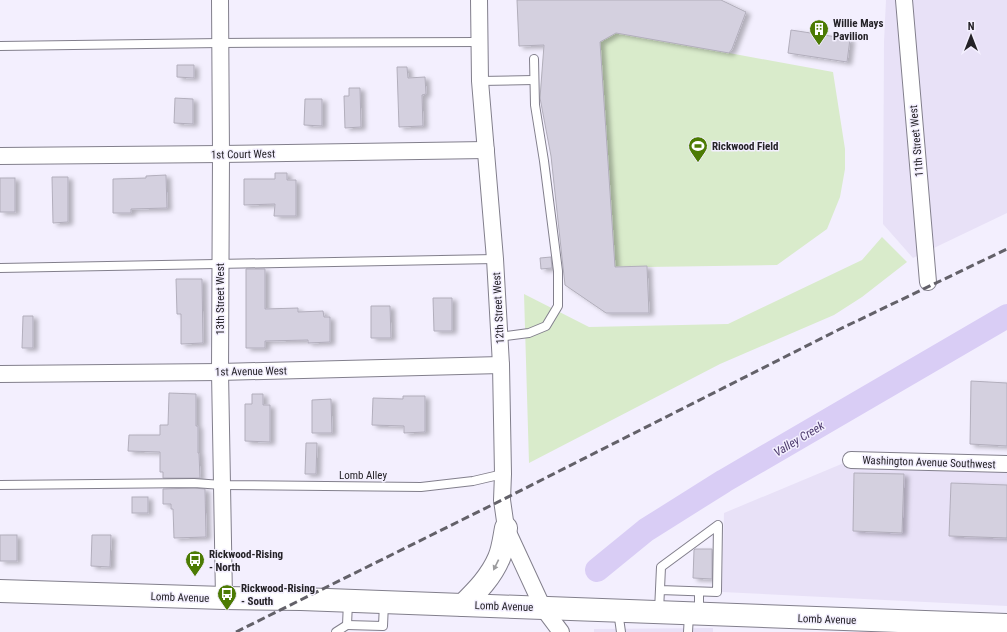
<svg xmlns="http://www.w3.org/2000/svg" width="1007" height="632" viewBox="0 0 1007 632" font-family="'Roboto Condensed',sans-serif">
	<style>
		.built { fill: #e8e1f7 }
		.green { fill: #d9ebcb }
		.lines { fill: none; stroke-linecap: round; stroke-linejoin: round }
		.river { stroke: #d9cdf5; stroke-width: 24 }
		.building { fill: #d4d0df; stroke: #b2aebc; filter: url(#shadow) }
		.lane-casing { stroke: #827f8c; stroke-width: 10 }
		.street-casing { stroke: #827f8c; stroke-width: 18 }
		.secondary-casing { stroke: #827f8c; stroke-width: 24 }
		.lane { stroke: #fff; stroke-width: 8 }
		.street { stroke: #fff; stroke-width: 16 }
		.secondary { stroke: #fff; stroke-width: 22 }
		.rail { stroke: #636169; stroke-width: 3; stroke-dasharray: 8 4; stroke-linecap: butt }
		.oneway { fill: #9c9c9e }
		.labels { text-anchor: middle; stroke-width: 3; stroke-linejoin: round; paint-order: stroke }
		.poi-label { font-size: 11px; font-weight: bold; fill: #242227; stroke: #f3effe; text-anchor: start }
		.street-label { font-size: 11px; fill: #242227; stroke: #f3effe }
		.water-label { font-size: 12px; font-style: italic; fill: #4d3a6e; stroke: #f3effe }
	</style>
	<defs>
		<filter id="shadow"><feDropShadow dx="4.5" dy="2.5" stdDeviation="2" flood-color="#0004"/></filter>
	</defs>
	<rect width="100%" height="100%" fill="#f3effe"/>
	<!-- built -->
	<g class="built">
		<path d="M886 0H1007V213L913 258 883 224 884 42Z"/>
		<path d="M851 460 1007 468V606L722 592 724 513Z"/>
		<path d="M713 628V632H594V629Z"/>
	</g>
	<!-- green -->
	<g class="green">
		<path d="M517 0H721L746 12 729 53 833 72 845 149V169L840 197 827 229 777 265 647 267 649 313H606L565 285 551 156 540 95 547 8 541 45 519 46Z"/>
		<path d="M882 237 907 262 862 297 834 315 720 364 529 463 524 294 589 327 728 324 862 260Z"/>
	</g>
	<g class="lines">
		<!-- river -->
		<path class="river" d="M597 570 646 530 724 481 1007 316"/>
	</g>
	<!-- building -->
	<g class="building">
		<path d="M517 0H721L746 12 732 49 729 53 616 33 600 42 615 267 647 266 649 313H606L565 285 551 156 540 98 544 45 519 46Z"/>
		<path d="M791 30 850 39 847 62 788 53Z"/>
		<path d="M177 65H194V78L177 77Z"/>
		<path d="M397 67H407L408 78 425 77 426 94 422 95 423 126 399 127Z"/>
		<path d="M349 88H360L361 127 345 128 344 96H349Z"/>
		<path d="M175 98 193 99V124L174 123Z"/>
		<path d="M305 99H322V126L304 125Z"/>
		<path d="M275 173H287V180H296V216H274L275 204 244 205V179H275Z"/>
		<path d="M166 175 167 208 131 209V213H113V179L146 178V176Z"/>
		<path d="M52 177H68V222L53 223Z"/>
		<rect x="0" y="178" width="15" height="34"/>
		<path d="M551 257 552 268 541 269 540 258Z"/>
		<path d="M246 269H265V309L298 308V312L323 311 324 317H330V342L308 343V340L265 341V348H246Z"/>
		<path d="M176 279H202L203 343 181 344V314H177Z"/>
		<path d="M433 298H452V331H434Z"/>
		<path d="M371 306H390L391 338H371Z"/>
		<path d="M23 316H33V348H22Z"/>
		<path d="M971 381 1007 383V446L970 444Z"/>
		<path d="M169 393 196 394V426H198V453H199L200 478H163V472H160V452L128 451 129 435H160V425H168Z"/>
		<path d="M252 394H263V405H270V442L245 441V404H252Z"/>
		<path d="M403 396H425V432L404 433V426L372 425 373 398 403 399Z"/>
		<path d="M331 399 332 433H312V400Z"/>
		<path d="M306 443H317L316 474H305Z"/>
		<path d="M854 473 904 474 902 533 853 531Z"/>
		<path d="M951 483 1007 485V538L949 536Z"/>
		<path d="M194 488 205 489 206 537 174 538 173 509H171V504H163V489Z"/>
		<rect x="132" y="497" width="16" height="16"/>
		<rect x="0" y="535" width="17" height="26"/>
		<path d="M92 535H111L110 567 91 566Z"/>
		<path d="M695 549H712V579L693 578 694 550Z"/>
	</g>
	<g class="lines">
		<!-- lane casing -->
		<g class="lane-casing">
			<g id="lane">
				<path d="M0 46 220 43 479 42"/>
				<path d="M480 81 534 80"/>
				<path d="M0 268 495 259"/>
				<path d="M499 337 529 333 546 326 558 306V271L544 161 535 105 534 59"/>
				<path d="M0 485 194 483 222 485 421 487 473 481 503 474"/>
				<path d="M618 611 621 632"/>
				<path d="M659 611 661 567 718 525 717 592 660 590"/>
				<path d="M699 613V592"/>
				<path d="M347 625 383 626 384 603"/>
				<path d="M336 632 347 625 348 602"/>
				<path d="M688 632 689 615"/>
			</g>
		</g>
		<!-- street casing -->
		<g class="street-casing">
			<g id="street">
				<path d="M220 0 221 154 220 372 224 598"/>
				<path d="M479 0 480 81 495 259 501 365 503 474 502 500 506 528 543 608 561 632"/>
				<path d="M904 0 928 282"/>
				<path d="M0 156 221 154 486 150"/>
				<path d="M0 374 220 372 501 365"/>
				<path d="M851 460 1007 464"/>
			</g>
		</g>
		<!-- secondary casing -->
		<g class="secondary-casing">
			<g id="secondary">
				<path d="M0 591 224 598 301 599 1007 625"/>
				<path d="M463 605C477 591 491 577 499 558 503 549 504 538 506 528"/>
			</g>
		</g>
		<!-- lane -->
		<use href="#lane" class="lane"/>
		<!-- street -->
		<use href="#street" class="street"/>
		<!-- secondary -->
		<use href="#secondary" class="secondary"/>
		<!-- rail -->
		<path class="rail" d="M236 632 502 500 838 330 1007 249"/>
	</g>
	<!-- one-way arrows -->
	<defs><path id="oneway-solid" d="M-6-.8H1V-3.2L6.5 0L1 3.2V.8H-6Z"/></defs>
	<use class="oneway" href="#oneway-solid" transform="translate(496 565) rotate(116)"/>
	<!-- icons -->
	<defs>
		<g id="building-pin" transform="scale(1)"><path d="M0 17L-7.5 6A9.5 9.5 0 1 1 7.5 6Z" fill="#4c7b04" stroke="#f3effe"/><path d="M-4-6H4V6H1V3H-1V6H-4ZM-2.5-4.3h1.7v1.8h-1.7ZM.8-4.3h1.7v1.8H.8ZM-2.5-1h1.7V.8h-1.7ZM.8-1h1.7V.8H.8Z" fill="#fff"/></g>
		<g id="stadium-pin" transform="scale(1)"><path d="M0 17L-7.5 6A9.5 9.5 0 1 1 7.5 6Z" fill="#4c7b04" stroke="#f3effe"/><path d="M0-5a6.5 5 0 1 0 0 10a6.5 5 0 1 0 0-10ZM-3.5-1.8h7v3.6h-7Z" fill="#fff"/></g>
		<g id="bus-pin" transform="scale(1)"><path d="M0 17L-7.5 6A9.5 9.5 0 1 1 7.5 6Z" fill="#4c7b04" stroke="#f3effe"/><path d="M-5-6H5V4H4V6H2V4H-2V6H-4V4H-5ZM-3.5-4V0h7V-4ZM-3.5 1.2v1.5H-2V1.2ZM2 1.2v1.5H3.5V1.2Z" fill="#fff"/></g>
	</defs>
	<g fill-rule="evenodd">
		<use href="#building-pin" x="819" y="29"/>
		<use href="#stadium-pin" x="698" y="146"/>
		<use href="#bus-pin" x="195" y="560"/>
		<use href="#bus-pin" x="227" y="594"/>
	</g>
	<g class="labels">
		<!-- poi labels -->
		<g class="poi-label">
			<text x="833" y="27">Willie Mays<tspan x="833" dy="13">Pavilion</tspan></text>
			<text x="712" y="150">Rickwood Field</text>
			<text x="209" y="558">Rickwood-Rising<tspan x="209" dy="13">- North</tspan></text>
			<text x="241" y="592">Rickwood-Rising<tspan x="241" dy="13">- South</tspan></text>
		</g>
		<!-- street labels -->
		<g class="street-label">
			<text transform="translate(916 141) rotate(-95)" y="4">11th Street West</text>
			<text transform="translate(243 154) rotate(-1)" y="4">1st Court West</text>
			<text transform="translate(220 299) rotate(-90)" y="4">13th Street West</text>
			<text transform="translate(498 308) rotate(-93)" y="4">12th Street West</text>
			<text transform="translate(251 371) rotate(-1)" y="4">1st Avenue West</text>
			<text transform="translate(929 462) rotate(2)" y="4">Washington Avenue Southwest</text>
			<text x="363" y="479">Lomb Alley</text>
			<text transform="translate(180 597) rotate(2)" y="4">Lomb Avenue</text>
			<text transform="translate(504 606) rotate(2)" y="4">Lomb Avenue</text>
			<text transform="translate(827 619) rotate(2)" y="4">Lomb Avenue</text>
		</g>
		<!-- water labels -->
		<g class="water-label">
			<text transform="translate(799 439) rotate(-31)" y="4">Valley Creek</text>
		</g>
	</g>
	<!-- north arrow -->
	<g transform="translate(971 36)" stroke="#f3effe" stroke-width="3" paint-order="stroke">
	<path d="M0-3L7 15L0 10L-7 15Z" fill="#242227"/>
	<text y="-6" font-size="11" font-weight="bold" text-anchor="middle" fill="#242227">N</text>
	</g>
</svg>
